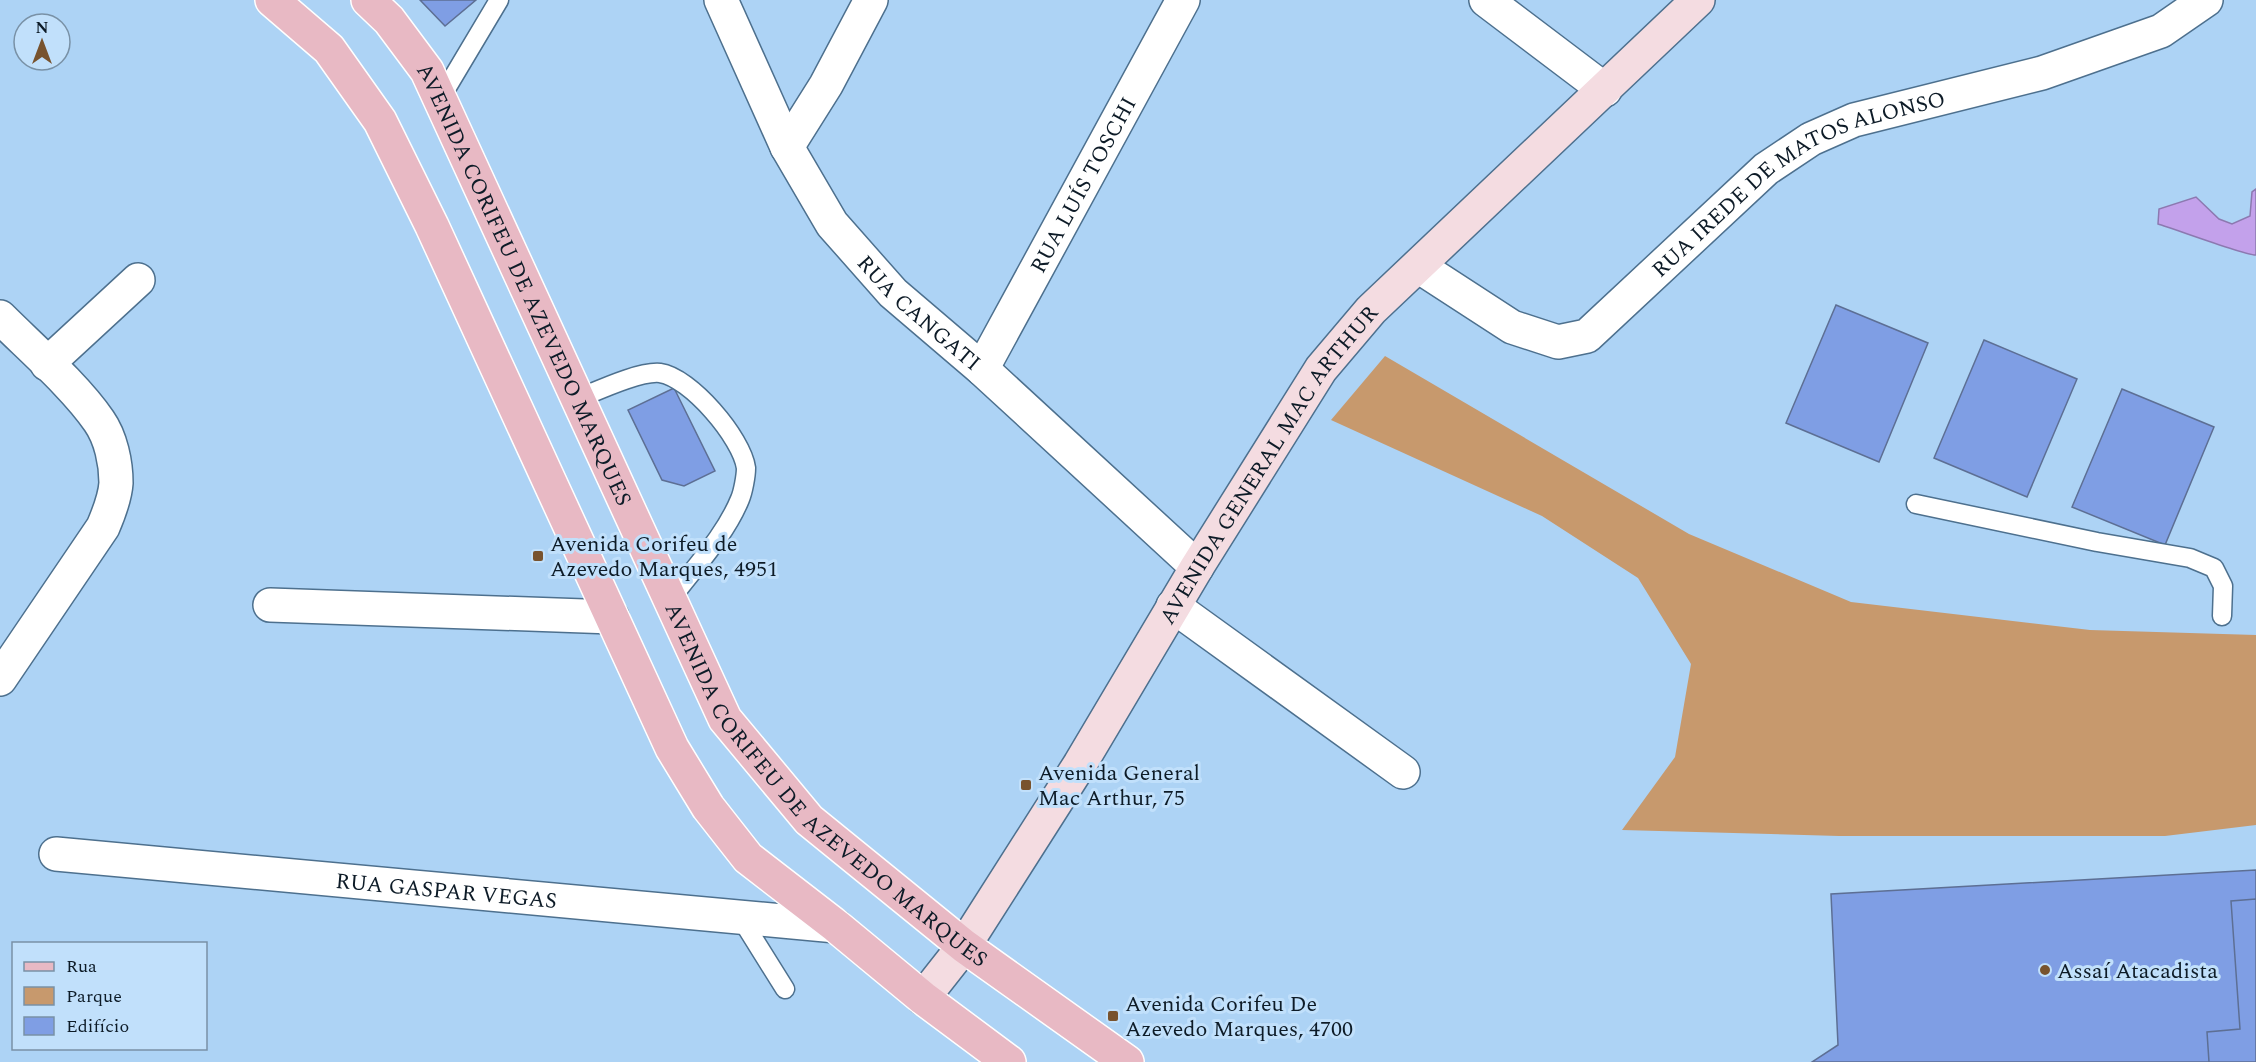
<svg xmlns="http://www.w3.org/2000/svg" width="2256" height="1062" viewBox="0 0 2256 1062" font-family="Spectral,serif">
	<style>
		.green { fill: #c7996d }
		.water { fill: #c3a1eb; stroke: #8c79b0; stroke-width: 1.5 }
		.building { fill: #7f9ee4; stroke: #5d6f94; stroke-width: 1.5 }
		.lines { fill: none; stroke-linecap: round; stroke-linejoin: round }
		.lane-casing { stroke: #4d708e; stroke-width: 21 }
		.street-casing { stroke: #4d708e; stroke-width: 36 }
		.secondary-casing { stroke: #4d708e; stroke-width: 36 }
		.primary-casing { stroke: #fff; stroke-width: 36 }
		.lane { stroke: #fff; stroke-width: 18 }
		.street { stroke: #fff; stroke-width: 33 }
		.secondary { stroke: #f4dce1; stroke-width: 33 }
		.primary { stroke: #e8b9c4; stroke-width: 33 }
		.poi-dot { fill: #78532e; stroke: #c1e0fb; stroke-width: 2 }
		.labels { text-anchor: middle; stroke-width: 6; stroke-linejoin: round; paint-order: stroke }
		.street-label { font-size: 22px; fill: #0d1b27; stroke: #c1e0fb }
		.poi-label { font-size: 22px; fill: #0d1b27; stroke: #c1e0fb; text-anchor: start }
	</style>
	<rect width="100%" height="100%" fill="#add3f5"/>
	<!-- green -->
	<path class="green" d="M1385 356 1689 534 1851 602 2090 630 2256 635V825L2165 836H1839L1622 830 1675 757 1691 664 1638 578 1542 516 1331 420Z"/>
	<!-- water -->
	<path class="water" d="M2256 189V255C2250 257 2172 228 2158 224L2159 209 2196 197 2219 219 2232 224 2250 216 2252 192Z"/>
	<!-- building -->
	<g class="building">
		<path d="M420 0H476L445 26Z"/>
		<path d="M1836 305 1928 343 1879 462 1786 423Z"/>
		<path d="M1984 340 2077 379 2027 497 1934 458Z"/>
		<path d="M674 388 715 471 684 486 662 480 628 410Z"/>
		<path d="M2122 389 2214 427 2165 545 2072 507Z"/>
		<path d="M2256 870V1062H1812L1838 1045 1831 894Z"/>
		<path d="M2256 899V1062H2209L2207 1032 2240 1029 2231 901Z"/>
	</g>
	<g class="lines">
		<!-- lane casing -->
		<g class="lane-casing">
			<g id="lane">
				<path d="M440 99 499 0"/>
				<path d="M577 399C597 391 639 371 660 373 690 377 742 438 746 468 746 476 743 492 740 499 725 536 693 569 670 600"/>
				<path d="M1916 504 2097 542 2190 558 2214 568 2223 586 2222 616"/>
				<path d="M740 917 785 989"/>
			</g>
		</g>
		<!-- street casing -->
		<g class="street-casing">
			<g id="street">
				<path id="s1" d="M721 0 787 147 832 224 893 293 982 369 1197 567"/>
				<path d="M1486 0 1605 90"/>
				<path d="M787 147 826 85 871 0"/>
				<path id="s2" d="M1418 266 1512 327 1558 342 1587 336 1766 169 1811 139 1854 120 2042 73 2161 31 2206 0"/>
				<path d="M0 317C31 348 75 386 99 421 111 438 116 463 116 483 115 498 109 513 103 527L0 679"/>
				<path d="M47 364 138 280"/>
				<path id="s3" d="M982 369 1183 0"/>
				<path d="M270 605 612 617"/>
				<path d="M1173 606 1403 772"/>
				<path id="s4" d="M56 854 836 926"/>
			</g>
		</g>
		<!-- secondary casing -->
		<g class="secondary-casing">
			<g id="secondary">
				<path id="s5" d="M923 998 964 946 1080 764 1197 567 1321 369 1371 310 1698 0"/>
			</g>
		</g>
		<!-- primary casing -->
		<g class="primary-casing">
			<g id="primary">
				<path d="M272 0 329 49 380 121 432 226 672 748 708 807 748 858 836 926 923 998 1009 1062"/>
				<path id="s6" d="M368 0 389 20 427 71 725 719 809 820 964 946 1127 1062"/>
			</g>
		</g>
		<!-- lane -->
		<use href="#lane" class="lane"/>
		<!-- street -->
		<use href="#street" class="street"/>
		<!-- secondary -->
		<use href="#secondary" class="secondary"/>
		<!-- primary -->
		<use href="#primary" class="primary"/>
	</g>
	<!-- markers -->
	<g class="poi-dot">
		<rect x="532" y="550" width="12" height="12" rx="3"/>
		<rect x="1020" y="779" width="12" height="12" rx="3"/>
		<circle cx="2045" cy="970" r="6"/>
		<rect x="1107" y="1010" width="12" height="12" rx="3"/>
	</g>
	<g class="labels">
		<!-- street labels -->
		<g class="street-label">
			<text dy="8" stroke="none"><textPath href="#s3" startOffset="210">RUA LUÍS TOSCHI</textPath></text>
			<text dy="8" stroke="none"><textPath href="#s2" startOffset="456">RUA IREDE DE MATOS ALONSO</textPath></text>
			<text dy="8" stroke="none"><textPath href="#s6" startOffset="327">AVENIDA CORIFEU DE AZEVEDO MARQUES</textPath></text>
			<text dy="8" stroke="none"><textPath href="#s1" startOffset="375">RUA CANGATI</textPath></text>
			<text dy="8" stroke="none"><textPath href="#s5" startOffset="636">AVENIDA GENERAL MAC ARTHUR</textPath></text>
			<text dy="8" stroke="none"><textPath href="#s6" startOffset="921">AVENIDA CORIFEU DE AZEVEDO MARQUES</textPath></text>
			<text dy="8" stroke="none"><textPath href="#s4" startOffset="392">RUA GASPAR VEGAS</textPath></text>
		</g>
		<!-- poi labels -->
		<g class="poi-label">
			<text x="550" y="551">Avenida Corifeu de<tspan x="550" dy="25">Azevedo Marques, 4951</tspan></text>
			<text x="1038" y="780">Avenida General<tspan x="1038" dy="25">Mac Arthur, 75</tspan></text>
			<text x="2057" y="978">Assaí Atacadista</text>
			<text x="1125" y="1011">Avenida Corifeu De<tspan x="1125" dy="25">Azevedo Marques, 4700</tspan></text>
		</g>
	</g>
	<!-- legend -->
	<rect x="12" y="942" width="195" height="108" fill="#c1e0fb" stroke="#7991a6" stroke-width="1.5"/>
	<rect x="24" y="962" width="30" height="9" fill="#e8b9c4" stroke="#7991a6" stroke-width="1.5"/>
	<text x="66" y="972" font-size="18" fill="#0d1b27">Rua</text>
	<rect x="24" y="987" width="30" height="18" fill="#c7996d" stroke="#7991a6" stroke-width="1.5"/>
	<text x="66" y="1002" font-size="18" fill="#0d1b27">Parque</text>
	<rect x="24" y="1017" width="30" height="18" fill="#7f9ee4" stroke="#7991a6" stroke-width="1.5"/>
	<text x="66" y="1032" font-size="18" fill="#0d1b27">Edifício</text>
	<!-- north arrow -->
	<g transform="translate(42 42)"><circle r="28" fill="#c1e0fb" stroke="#7991a6" stroke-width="1.5"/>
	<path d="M0-4.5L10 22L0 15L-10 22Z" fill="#78532e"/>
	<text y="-9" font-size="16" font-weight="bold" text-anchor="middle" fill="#0d1b27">N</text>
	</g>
</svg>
